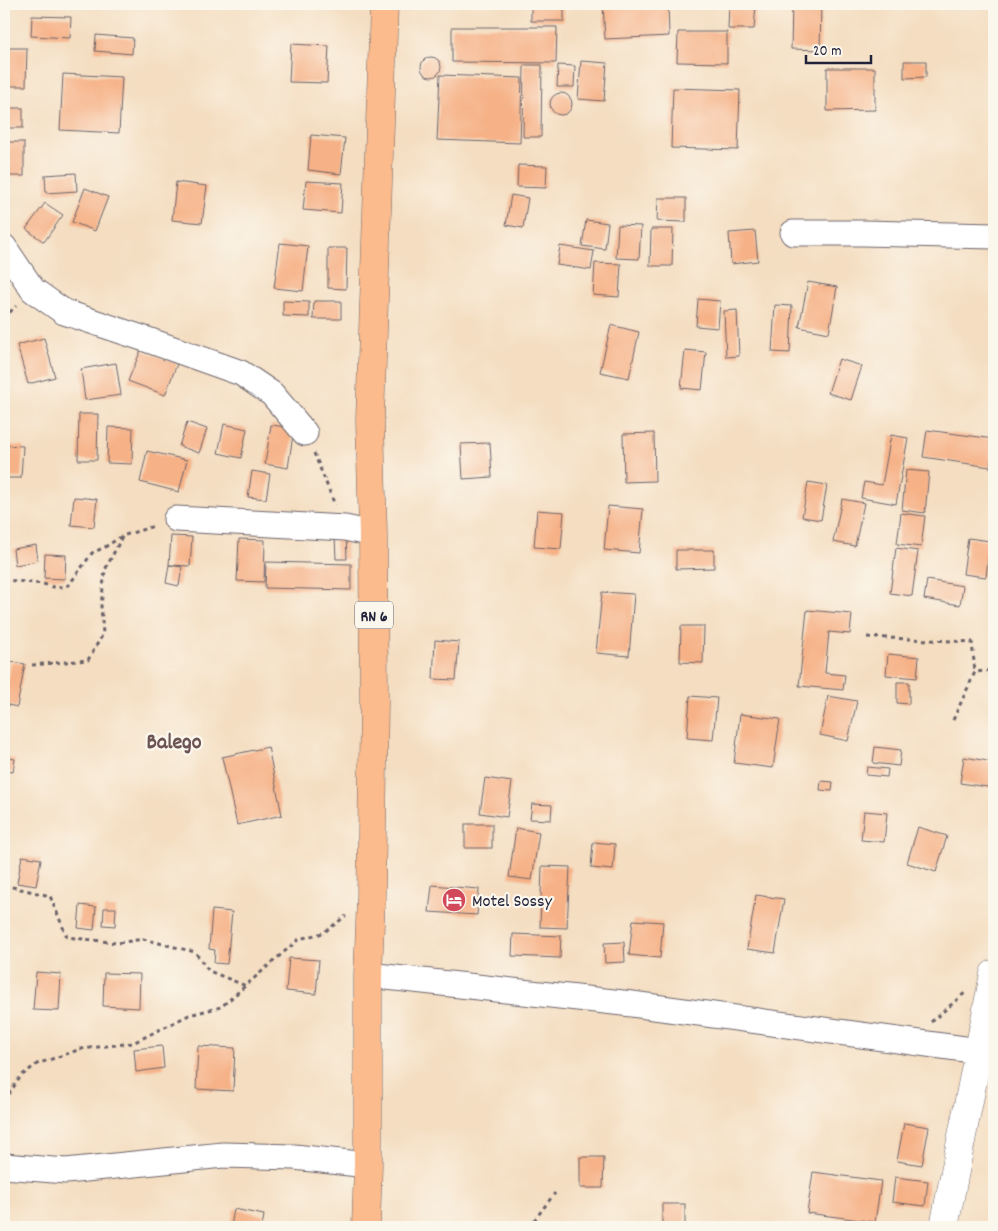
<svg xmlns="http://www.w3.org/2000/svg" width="998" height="1231" viewBox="0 0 998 1231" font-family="Dekko,sans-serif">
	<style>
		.building { fill: #f6b186 }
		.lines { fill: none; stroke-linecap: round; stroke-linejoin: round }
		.minor-casing { stroke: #6c636a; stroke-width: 27 }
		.tertiary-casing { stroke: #6c636a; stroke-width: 29 }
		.primary-casing { stroke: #6c636a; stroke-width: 29 }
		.path { stroke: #6c636a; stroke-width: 3; stroke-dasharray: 4 4; stroke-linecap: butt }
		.minor { stroke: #fff; stroke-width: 25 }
		.tertiary { stroke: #fff; stroke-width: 28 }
		.primary { stroke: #fbbb8c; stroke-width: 28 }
		.labels { text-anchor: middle; stroke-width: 4.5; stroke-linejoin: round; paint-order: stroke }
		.shield { fill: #fbf7ec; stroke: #636270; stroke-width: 1 }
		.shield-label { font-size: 16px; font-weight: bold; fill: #22223b }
		.poi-label { font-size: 18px; fill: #22223b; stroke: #fbf7ec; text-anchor: start }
		.district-label { font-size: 22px; font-weight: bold; fill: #6c5455; stroke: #fbf7ec }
	</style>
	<rect width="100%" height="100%" fill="#fbf7ec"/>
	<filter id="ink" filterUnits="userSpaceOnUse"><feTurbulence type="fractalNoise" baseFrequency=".02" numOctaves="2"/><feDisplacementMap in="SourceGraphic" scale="10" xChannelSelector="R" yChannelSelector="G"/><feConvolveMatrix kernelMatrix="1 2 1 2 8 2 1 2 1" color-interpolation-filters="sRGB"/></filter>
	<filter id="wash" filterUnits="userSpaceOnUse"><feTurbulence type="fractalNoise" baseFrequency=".0096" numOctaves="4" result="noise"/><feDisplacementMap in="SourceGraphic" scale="20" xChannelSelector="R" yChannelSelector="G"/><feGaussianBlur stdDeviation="1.12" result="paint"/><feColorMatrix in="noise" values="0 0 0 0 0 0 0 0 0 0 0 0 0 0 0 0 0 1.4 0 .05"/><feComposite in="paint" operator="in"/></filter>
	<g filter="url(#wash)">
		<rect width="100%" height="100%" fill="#f4ddc0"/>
		<g id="blocks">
			<!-- building -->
			<g class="building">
				<rect x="531" y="4" width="33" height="17"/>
				<path d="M603 4H668L669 36 605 39Z"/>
				<path d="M729 4H756L754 29H728Z"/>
				<path d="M792 4H821L820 50 791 49Z"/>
				<path d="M32 16 71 17 70 38 31 36Z"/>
				<path d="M452 27H557L556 63 452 62Z"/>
				<path d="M678 32H727V63L677 62Z"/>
				<path d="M96 35 133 38 132 54 95 51Z"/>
				<path d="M291 44 329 46 327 83 289 82Z"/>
				<path d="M4 48H27L26 86H4Z"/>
				<circle cx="431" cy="67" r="10"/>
				<path d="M581 61 607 63 604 101 578 99Z"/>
				<path d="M904 61H926V77L904 78Z"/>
				<path d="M524 65H542L541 137H523Z"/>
				<path d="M558 65 575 66 574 87H557Z"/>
				<path d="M827 68H875V110L827 111Z"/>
				<path d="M63 74 122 77 119 133 60 130Z"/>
				<path d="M440 75 522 78 520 143 437 140Z"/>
				<path d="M673 88 740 90 738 150 671 148Z"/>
				<circle cx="561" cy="104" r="11"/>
				<rect x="4" y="108" width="19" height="20"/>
				<path d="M311 135 345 138 341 174 308 170Z"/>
				<rect x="6" y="142" width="18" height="34"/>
				<path d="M518 165 547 166 546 188 517 187Z"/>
				<path d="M76 173 77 191 46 193 45 175Z"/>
				<path d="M306 181 343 183 341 213 303 210Z"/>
				<path d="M176 182 207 186 202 223 172 220Z"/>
				<path d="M85 188 108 197 95 231 72 222Z"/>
				<path d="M511 195 528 198 523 228 506 225Z"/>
				<path d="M658 198H686V222L657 221Z"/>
				<path d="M45 203 63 215 44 242 26 229Z"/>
				<path d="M586 220 608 223 605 249 582 246Z"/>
				<path d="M618 225 641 226 639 259 616 258Z"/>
				<path d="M651 229H673L672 266H650Z"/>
				<path d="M755 231 758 261 731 264 729 233Z"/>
				<path d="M280 243 308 246 303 291 274 288Z"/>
				<path d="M560 246 594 251 591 270 557 265Z"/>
				<path d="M328 248H347L346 289 328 288Z"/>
				<path d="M595 263 621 264 619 297 593 295Z"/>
				<path d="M808 282 837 287 829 333 799 327Z"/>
				<path d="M698 299 720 301 718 328 696 326Z"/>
				<path d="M283 301 309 302V317L283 316Z"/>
				<path d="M314 301H341V319H313Z"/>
				<path d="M775 305 792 306 790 353 772 352Z"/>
				<path d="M737 310 739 356 726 357 724 311Z"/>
				<path d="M611 325 639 332 629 378 600 372Z"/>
				<path d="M44 338 55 377 28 384 17 345Z"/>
				<path d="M141 350 177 364 165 395 128 381Z"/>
				<path d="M685 350 706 352 702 390 681 388Z"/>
				<path d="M839 359 862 366 851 400 828 393Z"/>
				<path d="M116 363 121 395 85 400 81 369Z"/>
				<path d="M79 414H98L97 460H78Z"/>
				<path d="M187 422 207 429 199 453 179 446Z"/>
				<path d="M224 424 247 429 241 458 218 453Z"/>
				<path d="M271 425 294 428 288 468 265 464Z"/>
				<path d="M108 427 133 428 132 464 107 463Z"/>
				<path d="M927 430 994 439 990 467 923 457Z"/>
				<path d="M654 433 655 481 624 482 623 434Z"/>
				<path d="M891 435 908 438 896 504 861 498 864 482 882 485Z"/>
				<path d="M490 443 492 477 463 479 461 444Z"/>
				<path d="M4 445 23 446 21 478H4Z"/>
				<path d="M147 451 187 460 179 492 140 482Z"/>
				<path d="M906 470 929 472 925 513 902 510Z"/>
				<path d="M252 471 270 474 266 499 248 497Z"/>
				<path d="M808 482 827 485 821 520 802 517Z"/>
				<path d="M74 497 97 499 94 527 71 525Z"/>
				<path d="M842 499 864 503 855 546 833 542Z"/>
				<path d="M608 506 643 509 639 553 604 550Z"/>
				<path d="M537 510 564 512 561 549 534 547Z"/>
				<path d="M901 513 925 516 921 547 897 544Z"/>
				<path d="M171 536 192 537 190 566 169 565Z"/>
				<path d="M346 536 347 559H336L335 537Z"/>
				<path d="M968 538 990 541 986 577 963 574Z"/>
				<path d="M239 539 265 540 264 582 237 581Z"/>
				<path d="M36 545 38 561 15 565 13 549Z"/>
				<path d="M896 548 918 551 912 596 890 593Z"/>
				<path d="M676 550H714V568L676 569Z"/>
				<path d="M45 554 66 555 65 579 44 578Z"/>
				<path d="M266 562 351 564V590L265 588Z"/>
				<path d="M169 565 182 567 179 586 166 583Z"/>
				<path d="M927 580 963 586 960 605 924 599Z"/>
				<path d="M602 592 634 594 629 656 596 653Z"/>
				<path d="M807 610 852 614 850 634 829 632 825 673 845 675 843 690 799 686Z"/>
				<path d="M681 626H704L703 663 680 662Z"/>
				<path d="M435 640 459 642 456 680 433 679Z"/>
				<path d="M888 654 919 657 917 678 886 675Z"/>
				<path d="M11 662 25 664 17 707 4 704Z"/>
				<path d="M897 682H909V704L897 703Z"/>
				<path d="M690 696 717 698 713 740 687 738Z"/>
				<path d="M828 696 857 701 848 741 820 735Z"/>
				<path d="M740 714 780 719 773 768 734 763Z"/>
				<path d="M268 747 282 815 237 825 222 757Z"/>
				<path d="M875 747 901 750 899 766 873 763Z"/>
				<path d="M4 757 15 759 13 772 4 771Z"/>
				<path d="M964 757 994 762V788L960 783Z"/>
				<path d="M867 767 888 769 887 777 866 775Z"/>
				<path d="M485 778 512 782 507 817 480 813Z"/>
				<path d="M821 781 833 782 832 791 820 790Z"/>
				<path d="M532 804 552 805 551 820 530 819Z"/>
				<path d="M864 811 887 813 884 842 861 840Z"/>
				<rect x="465" y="824" width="27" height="24"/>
				<path d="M918 827 947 836 936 872 907 863Z"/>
				<path d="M516 828 539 832 532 880 509 877Z"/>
				<path d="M593 842 615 844 613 870 591 868Z"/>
				<path d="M22 856 41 859 36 886 17 883Z"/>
				<path d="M542 866 570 867 567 928 540 927Z"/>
				<path d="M432 885 479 889 477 915 429 912Z"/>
				<path d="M756 895 784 899 775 953 747 949Z"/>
				<path d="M80 905 96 907 94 930 78 928Z"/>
				<path d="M104 908H116L115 926 103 925Z"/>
				<path d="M212 910 232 912 227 964 214 963 215 950 209 949Z"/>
				<path d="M633 920 663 922 660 958 629 955Z"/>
				<path d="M513 934 561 936 560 958 512 956Z"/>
				<path d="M624 942 625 962 605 963 604 943Z"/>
				<path d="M289 958 319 960 316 994 286 991Z"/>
				<path d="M36 972 61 974 59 1011 33 1010Z"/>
				<path d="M104 973 140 974 139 1008 103 1006Z"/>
				<path d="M162 1046 164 1068 136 1072 134 1049Z"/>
				<path d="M198 1046 235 1048 233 1091 196 1089Z"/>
				<path d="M904 1123 929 1127 922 1165 897 1161Z"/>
				<path d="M580 1157H604L603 1188H580Z"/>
				<path d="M813 1172 881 1181 875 1222 807 1213Z"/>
				<path d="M895 1177 928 1181 925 1206 892 1202Z"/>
				<rect x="662" y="1204" width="23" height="23"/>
				<path d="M234 1209 264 1215 262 1227H231Z"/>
			</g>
		</g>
	</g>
	<g filter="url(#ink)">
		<use href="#blocks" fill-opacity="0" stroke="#6c636a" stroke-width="1"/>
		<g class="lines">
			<!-- minor casing -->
			<g class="minor-casing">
				<g id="minor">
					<path d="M793 233H862L994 236"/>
					<path d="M4 247 33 290 64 312 148 340 241 373 272 394 305 433"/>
					<path d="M176 519 345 528 373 534"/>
					<path d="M368 975 632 1004 994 1053"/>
					<path d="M4 1166 66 1171 223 1155 294 1157 368 1165"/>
				</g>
			</g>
			<!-- tertiary casing -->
			<g class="tertiary-casing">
				<path id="tertiary" d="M944 1227 994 974"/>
			</g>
			<!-- primary casing -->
			<g class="primary-casing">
				<path id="primary" d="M366 1227 368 1165V975L371 897 374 701 373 534 370 420 384 4"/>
			</g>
			<!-- path -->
			<g class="path">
				<path d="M4 318 16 306"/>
				<path d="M314 453 335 505"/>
				<path d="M4 582 7 580 43 584 57 588 69 585 92 553 105 547 122 536 154 526"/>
				<path d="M867 637 972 642 975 672"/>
				<path d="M32 665 88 660 103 634 101 606 105 570 122 537"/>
				<path d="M953 720 975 672 994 670"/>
				<path d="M4 885 50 896 67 937 118 943 143 939 195 952 209 971 246 986"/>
				<path d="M931 1022 966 992"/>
				<path d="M4 1101 21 1076 37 1064 81 1049 133 1043 189 1015 221 1007 299 939 323 933 346 916"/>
				<path d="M529 1227 555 1193"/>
			</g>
			<!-- minor -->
			<use href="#minor" class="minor"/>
			<!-- tertiary -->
			<use href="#tertiary" class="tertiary"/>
			<!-- primary -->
			<use href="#primary" class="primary"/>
		</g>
	</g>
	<!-- icons -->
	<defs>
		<g id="hotel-disc" transform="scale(1.25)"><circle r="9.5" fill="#d1495b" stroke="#fbf7ec"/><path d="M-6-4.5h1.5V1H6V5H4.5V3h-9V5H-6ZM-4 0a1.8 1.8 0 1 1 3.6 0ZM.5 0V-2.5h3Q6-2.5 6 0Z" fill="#fff"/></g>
	</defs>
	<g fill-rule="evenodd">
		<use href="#hotel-disc" x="454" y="900"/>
	</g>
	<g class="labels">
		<!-- shield labels -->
		<rect class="shield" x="355" y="601.5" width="38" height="27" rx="4"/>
		<g class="shield-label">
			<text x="374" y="621">RN 6</text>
		</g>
		<!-- poi labels -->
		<g class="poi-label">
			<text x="472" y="906">Motel Sossy</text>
		</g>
		<!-- district labels -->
		<g class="district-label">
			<text x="174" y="748">Balego</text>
		</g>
	</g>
	<!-- margin -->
	<rect width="998" height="1231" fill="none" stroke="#fbf7ec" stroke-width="20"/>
	<!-- scale -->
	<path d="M806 55v8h65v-8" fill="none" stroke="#22223b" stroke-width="2.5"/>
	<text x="813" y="55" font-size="15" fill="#22223b" stroke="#fbf7ec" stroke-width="4" paint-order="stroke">20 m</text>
</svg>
